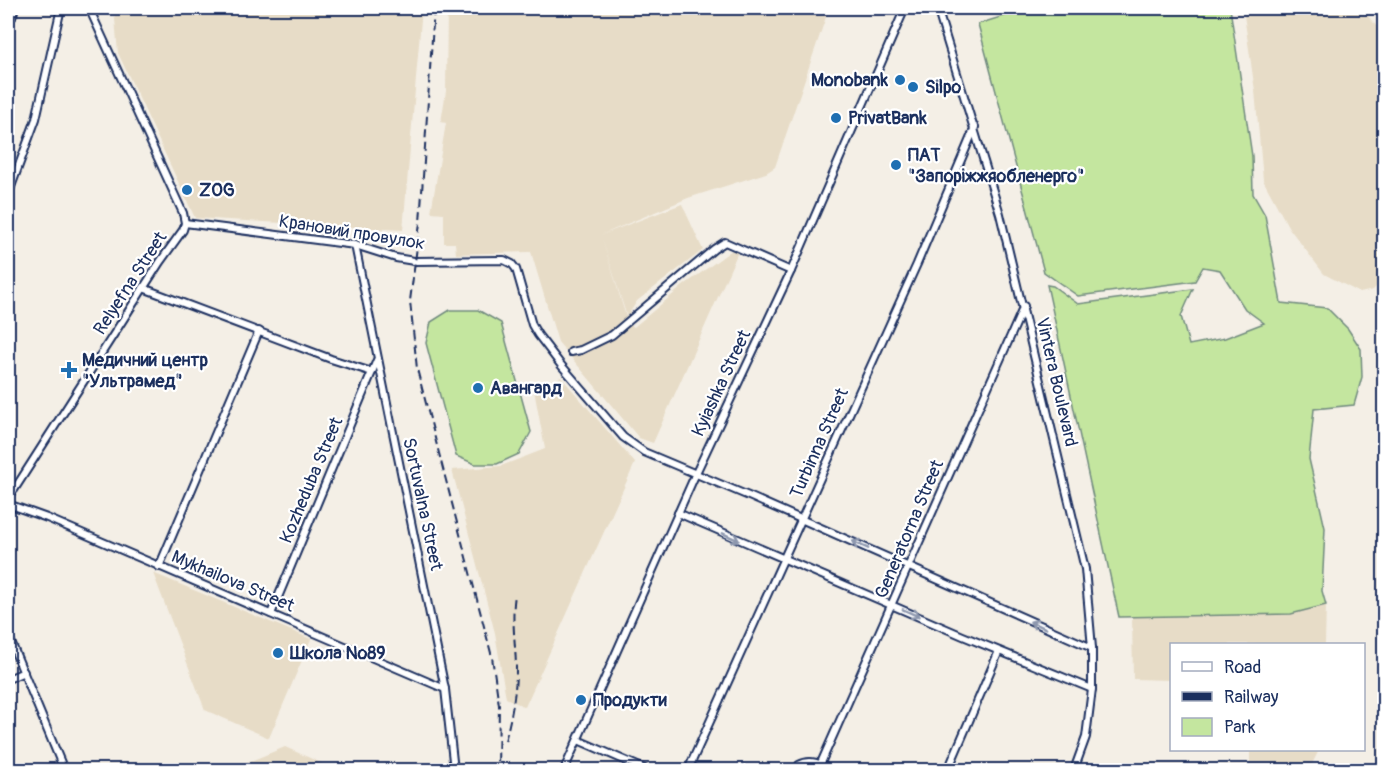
<svg xmlns="http://www.w3.org/2000/svg" width="1392" height="778" viewBox="0 0 1392 778" font-family="Pangolin,sans-serif">
	<style>
		.built { fill: #e7dcc7 }
		.green { fill: #c4e69f; stroke: #708a7e; stroke-width: 1.5 }
		.lines { fill: none; stroke-linecap: round; stroke-linejoin: round }
		.minor-casing { stroke: #1b2f5e; stroke-width: 10 }
		.minor { stroke: #fff; stroke-width: 6 }
		.rail { stroke: #1b2f5e; stroke-width: 2; stroke-dasharray: 9 4.5; stroke-linecap: butt }
		.oneway { stroke: #8d97ae }
		.poi-dot { fill: #1f6fb2; stroke: #fff; stroke-width: 2 }
		.labels { text-anchor: middle; stroke-width: 4.5; stroke-linejoin: round; paint-order: stroke }
		.poi-label { font-size: 18px; font-weight: bold; fill: #1b2f5e; stroke: #fff; text-anchor: start }
		.street-label { font-size: 18px; fill: #1b2f5e; stroke: #fff }
	</style>
	<rect width="100%" height="100%" fill="#f4efe6"/>
	<filter id="ink" filterUnits="userSpaceOnUse"><feTurbulence type="fractalNoise" baseFrequency=".0167" numOctaves="2"/><feDisplacementMap in="SourceGraphic" scale="12" xChannelSelector="R" yChannelSelector="G"/><feConvolveMatrix kernelMatrix="1 2 1 2 8 2 1 2 1" color-interpolation-filters="sRGB"/></filter>
	<g filter="url(#ink)">
		<!-- built -->
		<g class="built">
			<path d="M114 8H422L403 230 195 218 118 53Z"/>
			<path d="M447 8H829L775 167 766 173 688 198 601 235 682 204 703 250 637 301 627 317 602 238 628 323 634 327 683 286 732 250 738 252 653 443 639 438 558 342 531 252 456 254 455 243H444V213L431 212 446 123 441 122 446 91Z"/>
			<path d="M1243 8H1339L1366 14 1379 29 1382 43 1379 79 1384 82V255L1381 263 1380 283 1373 290 1360 293 1324 274 1289 228 1263 180 1255 91Z"/>
			<path d="M561 377 635 463 525 707 506 698 495 633 452 470 501 466 545 449 534 390Z"/>
			<path d="M153 573 311 639 269 738 205 710Z"/>
			<path d="M1326 605 1325 644H1172L1171 680 1133 679 1132 617 1291 614Z"/>
			<path d="M285 747 337 770H232L231 769Z"/>
			<path d="M1250 750H1319L1309 770H1250Z"/>
		</g>
		<!-- green -->
		<g class="green">
			<path d="M1030 8H1147L1158 10 1230 8 1252 156 1253 194 1265 215 1281 303 1327 308 1348 329 1361 349 1362 377 1354 405 1314 409 1309 459 1325 528 1322 591 1326 605 1291 614 1119 617 1047 285 1053 286 1078 304 1193 289 1181 316 1189 345 1225 338 1264 323 1245 309 1220 270 1203 267 1195 281 1078 296 1044 272 978 24Z"/>
			<path d="M450 310H478L501 323 531 432 519 454 497 464H475L456 456 426 343 431 322Z"/>
		</g>
		<g class="lines">
			<!-- minor casing -->
			<g class="minor-casing">
				<g id="minor">
					<path d="M937 8 1000 214 1085 569 1092 648V689L1086 737 1074 770"/>
					<path d="M8 195 36 119 61 8"/>
					<path d="M185 223 355 245 396 258 414 261 504 260 512 264 516 269 532 325 538 335 561 365 623 437 644 452 751 497 1092 648"/>
					<path d="M355 245 445 689 454 770"/>
					<path d="M143 288 331 359 372 372"/>
					<path d="M571 352 581 350 612 335 714 249 725 242 791 271"/>
					<path d="M8 495 14 490 160 262 183 230 185 223 183 213 89 8"/>
					<path d="M8 504 47 518 445 689"/>
					<path d="M678 513 963 636 1092 689"/>
					<path d="M159 567 259 331"/>
					<path d="M271 614 377 360"/>
					<path d="M8 635 64 770"/>
					<path d="M8 679 24 672"/>
					<path d="M578 740 647 770"/>
					<path d="M821 763C890 611 955 458 1024 306"/>
					<path d="M564 770 696 473 791 271 905 8"/>
					<path d="M688 770 917 264 975 127"/>
					<path d="M797 770 799 765C810 759 821 763 829 770"/>
					<path d="M948 770 999 651"/>
				</g>
			</g>
			<!-- minor -->
			<use href="#minor" class="minor"/>
			<!-- rail -->
			<g class="rail">
				<path d="M434 8 420 223 410 301 417 369 492 657 499 705 498 770"/>
				<path d="M8 46 19 8"/>
				<path d="M505 741C511 718 516 694 516 670 516 645 511 621 515 595"/>
			</g>
		</g>
		<!-- one-way arrows -->
		<defs><path id="oneway-shaft" d="M-6 0H5M1.5-3L5.5 0L1.5 3" fill="none" stroke-width="1.6" stroke-linecap="round" stroke-linejoin="round" transform="scale(1.5)"/></defs>
		<g class="oneway">
			<use href="#oneway-shaft" transform="translate(731 537) rotate(24)"/>
			<use href="#oneway-shaft" transform="translate(860 545) rotate(-156)"/>
			<use href="#oneway-shaft" transform="translate(911 613) rotate(24)"/>
			<use href="#oneway-shaft" transform="translate(1038 625) rotate(-156)"/>
		</g>
	</g>
	<!-- markers -->
	<g class="poi-dot">
		<circle cx="900" cy="80" r="6"/>
		<circle cx="913" cy="87" r="6"/>
		<circle cx="836" cy="118" r="6"/>
		<circle cx="896" cy="165" r="6"/>
		<circle cx="187" cy="190" r="6"/>
		<path d="M66 361h6v6h6v6h-6v6h-6v-6h-6v-6h6z"/>
		<circle cx="478" cy="388" r="6"/>
		<circle cx="278" cy="653" r="6"/>
		<circle cx="581" cy="700" r="6"/>
	</g>
	<g class="labels">
		<!-- poi labels -->
		<g class="poi-label">
			<text x="888" y="86" text-anchor="end">Monobank</text>
			<text x="925" y="93">Silpo</text>
			<text x="848" y="124">PrivatBank</text>
			<text x="908" y="161">ПАТ<tspan x="908" dy="21">"Запоріжжяобленерго"</tspan></text>
			<text x="199" y="196">ZOG</text>
			<text x="82" y="366">Медичний центр<tspan x="82" dy="21">"Ультрамед"</tspan></text>
			<text x="490" y="394">Авангард</text>
			<text x="290" y="659">Школа №89</text>
			<text x="593" y="706">Продукти</text>
		</g>
		<!-- street labels -->
		<g class="street-label">
			<text transform="translate(352 232) rotate(9)" y="6">Крановий провулок</text>
			<text transform="translate(130 283) rotate(-57)" y="6">Relyefna Street</text>
			<text transform="translate(1057 382) rotate(77)" y="6">Vintera Boulevard</text>
			<text transform="translate(721 383) rotate(-65)" y="6">Kyiashka Street</text>
			<text transform="translate(819 443) rotate(-66)" y="6">Turbinna Street</text>
			<text transform="translate(311 480) rotate(-67)" y="6">Kozheduba Street</text>
			<text transform="translate(423 504) rotate(78)" y="6">Sortuvalna Street</text>
			<text transform="translate(909 529) rotate(-67)" y="6">Generatorna Street</text>
			<text transform="translate(233 581) rotate(23)" y="6">Mykhailova Street</text>
		</g>
	</g>
	<!-- margin -->
	<rect width="1392" height="778" fill="none" stroke="#fff" stroke-width="30"/>
	<rect x="15" y="15" width="1362" height="748" fill="none" stroke="#1b2f5e" stroke-width="2" filter="url(#ink)"/>
	<!-- legend -->
	<rect x="1170" y="643" width="195" height="108" fill="#ffffff" stroke="#a4acbf" stroke-width="1.5"/>
	<rect x="1182" y="662" width="30" height="9" fill="#ffffff" stroke="#a4acbf" stroke-width="1.5"/>
	<text x="1224" y="673" font-size="18" fill="#1b2f5e">Road</text>
	<rect x="1182" y="692" width="30" height="9" fill="#1b2f5e" stroke="#a4acbf" stroke-width="1.5"/>
	<text x="1224" y="703" font-size="18" fill="#1b2f5e">Railway</text>
	<rect x="1182" y="718" width="30" height="18" fill="#c4e69f" stroke="#a4acbf" stroke-width="1.5"/>
	<text x="1224" y="733" font-size="18" fill="#1b2f5e">Park</text>
</svg>
